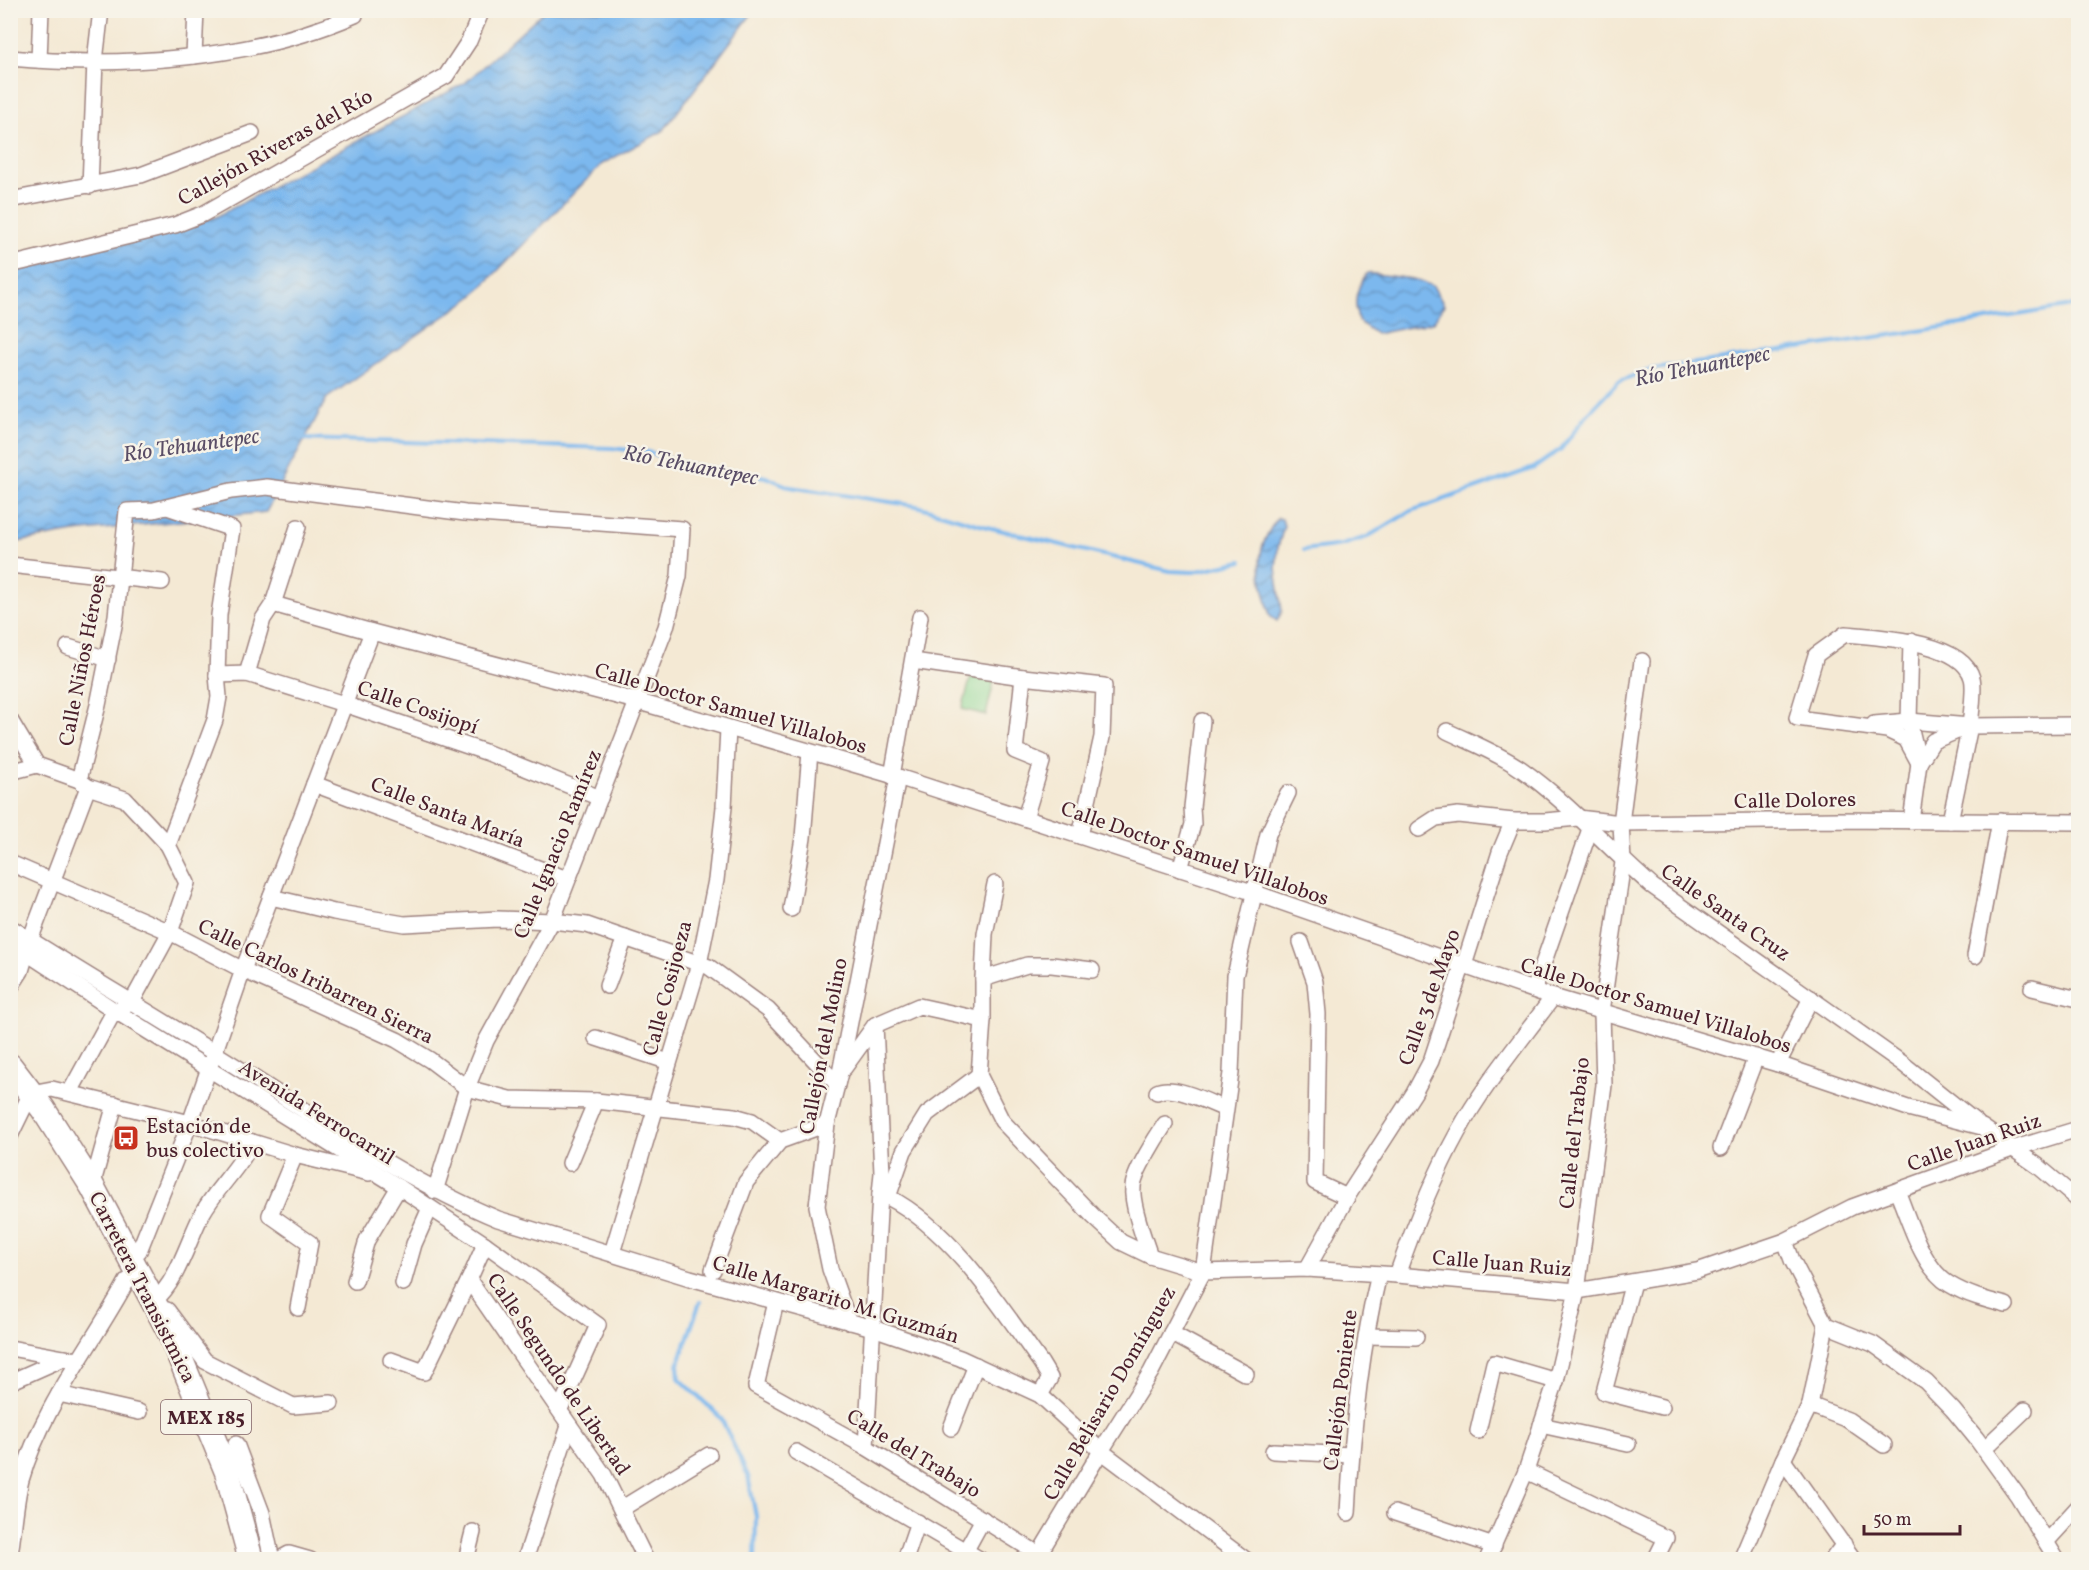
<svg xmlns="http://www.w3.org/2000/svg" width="2089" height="1570" viewBox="0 0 2089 1570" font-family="Vollkorn,serif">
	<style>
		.park { fill: #8dd793; stroke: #6c7b5f; stroke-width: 1.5 }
		.water { fill: url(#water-waves); stroke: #636c8c; stroke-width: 1.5 }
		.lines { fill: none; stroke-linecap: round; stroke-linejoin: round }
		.stream { stroke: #7cb8ee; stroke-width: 4 }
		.minor-casing { stroke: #9f8480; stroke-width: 18 }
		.primary-casing { stroke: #9f8480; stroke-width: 27 }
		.minor { stroke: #fff; stroke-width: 15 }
		.primary { stroke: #fff; stroke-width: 24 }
		.labels { text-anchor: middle; stroke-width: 5; stroke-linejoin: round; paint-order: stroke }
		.shield { fill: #f7f3e8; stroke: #7e5f64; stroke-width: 1.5 }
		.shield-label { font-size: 20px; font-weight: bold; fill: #4a1f2b }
		.street-label { font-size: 21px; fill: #4a1f2b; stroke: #f7f3e8 }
		.poi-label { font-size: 21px; fill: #4a1f2b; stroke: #f7f3e8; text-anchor: start }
		.water-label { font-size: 22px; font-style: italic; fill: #594d66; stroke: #f7f3e8 }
	</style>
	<defs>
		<pattern id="water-waves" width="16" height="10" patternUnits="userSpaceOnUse" patternTransform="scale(1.5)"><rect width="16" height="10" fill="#7cb8ee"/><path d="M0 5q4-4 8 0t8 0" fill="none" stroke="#6895c1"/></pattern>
	</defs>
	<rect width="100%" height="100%" fill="#f7f3e8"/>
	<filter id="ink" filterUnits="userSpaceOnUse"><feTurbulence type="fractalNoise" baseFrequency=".0167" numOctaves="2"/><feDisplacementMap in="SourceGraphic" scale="12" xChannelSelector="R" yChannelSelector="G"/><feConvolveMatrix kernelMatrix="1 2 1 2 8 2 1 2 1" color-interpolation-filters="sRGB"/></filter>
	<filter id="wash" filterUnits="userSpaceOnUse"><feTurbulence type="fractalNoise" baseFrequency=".008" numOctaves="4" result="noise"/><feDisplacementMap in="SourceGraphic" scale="24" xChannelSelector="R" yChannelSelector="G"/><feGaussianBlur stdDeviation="1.35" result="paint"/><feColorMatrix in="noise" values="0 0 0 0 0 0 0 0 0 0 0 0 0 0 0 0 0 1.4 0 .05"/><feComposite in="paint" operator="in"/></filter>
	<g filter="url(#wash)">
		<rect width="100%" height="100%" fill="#f4e9d4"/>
		<!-- park -->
		<path class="park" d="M972 673 995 677 986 715 962 709Z"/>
		<!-- water -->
		<g class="water">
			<path d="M544 11H754L663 131 602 164 472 297 327 398 266 512 74 532 11 543V261L216 217 465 83Z"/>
			<path d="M1367 273 1413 279 1433 286 1444 305 1433 322 1376 334 1358 321C1354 300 1355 291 1367 273Z"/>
			<path d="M1278 518 1282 519 1284 526 1278 547 1276 568 1282 611 1277 621 1270 616C1261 575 1250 554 1278 518Z"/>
		</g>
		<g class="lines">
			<!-- stream -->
			<g class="stream">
				<path d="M300 439 611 448 647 452 689 465 766 477 790 487 917 506 987 527 1170 571 1193 572 1242 561"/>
				<path d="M1304 550 1342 545 1367 537 1411 511 1534 468 1561 449 1585 417 1618 382 1647 370 1925 330 2078 305"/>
				<path d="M700 1302 678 1365 679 1378 721 1418 748 1476 756 1516 755 1560"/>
			</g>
		</g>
	</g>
	<g filter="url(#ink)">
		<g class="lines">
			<!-- minor casing -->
			<g class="minor-casing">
				<g id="minor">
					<path d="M194 56 196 10"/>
					<path d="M10 58C120 68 253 60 355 15L356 10"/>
					<path d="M39 60 41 10"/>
					<path d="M90 186 95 61 101 10"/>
					<path d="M10 200 141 175 252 133"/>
					<path d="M10 265 175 225 203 214 446 76 469 41 482 10"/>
					<path d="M167 507 232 529 219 615 217 675 219 697 215 720 168 845"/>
					<path d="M10 565 162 582"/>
					<path d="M273 604 372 632 636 701 898 777 1258 894 1553 997 1778 1064 1908 1108 1982 1127 2038 1166 2078 1200"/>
					<path d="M68 647 108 659"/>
					<path d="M913 661 1023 677 1015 751 1042 762 1025 818"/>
					<path d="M247 674 263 619 273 604 298 527"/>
					<path d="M217 675 247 674 344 704 488 753 600 798"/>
					<path d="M1023 677 1104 686 1102 737 1080 836"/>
					<path d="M10 720 37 765 79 780 88 787 125 799 168 845 187 883 170 932 134 998 111 1017 70 1092"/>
					<path d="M1874 724 1909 721 1970 726"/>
					<path d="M1447 731C1472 743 1498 753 1521 769 1569 803 1608 848 1652 886L1902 1063 1977 1123"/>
					<path d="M1919 763 1906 739 1887 730 1797 718 1816 655 1845 634C1877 637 1962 641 1972 678 1975 687 1971 715 1970 726"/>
					<path d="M1919 763 1933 741 1967 727"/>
					<path d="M10 772 37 765"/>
					<path d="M892 776 920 617"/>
					<path d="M79 780 98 705 116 616 127 511 154 510 231 491 267 487 465 513 682 529 679 576 666 627 552 921 486 1041 467 1088 435 1191"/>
					<path d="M314 784 567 879"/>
					<path d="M1911 821 1919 763 1909 721 1911 641"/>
					<path d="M1950 821 1970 726 2078 725"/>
					<path d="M1419 829 1436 818 1458 815 1513 821H1545L1578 818 1621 823 1836 820 2078 822"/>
					<path d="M10 863 170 932 243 970 397 1040 430 1060 467 1088 509 1099 596 1101 734 1116 752 1121 780 1141"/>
					<path d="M1180 869 1193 824 1192 807 1202 721"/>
					<path d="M271 897 334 912 404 924 498 919 552 921 587 925 709 967 768 1010 837 1084"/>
					<path d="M791 909 803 838 810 752"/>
					<path d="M10 927C87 976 166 1022 243 1071 326 1124 407 1181 498 1219L690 1278 873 1328 960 1358 1040 1395 1101 1451 1246 1560"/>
					<path d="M10 942 117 1012 399 1187 485 1244 598 1325 560 1409"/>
					<path d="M1301 942 1315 982 1318 1014 1315 1182 1347 1197"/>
					<path d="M1975 956 2000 821"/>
					<path d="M983 979 985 934 995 884"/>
					<path d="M607 986 625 938"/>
					<path d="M10 988 21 971 30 940 88 787"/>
					<path d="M2032 988 2078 999"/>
					<path d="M1534 990 1590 829"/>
					<path d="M983 1020V979L1027 965H1052L1092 970"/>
					<path d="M875 1025 919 1006 983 1020 979 1075 1002 1121 1094 1217 1121 1242 1150 1256 1203 1272 1307 1269 1397 1275 1577 1291 1697 1271 1785 1241 1852 1207 2012 1149 2078 1129"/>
					<path d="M596 1038 669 1062"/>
					<path d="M1778 1064 1811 998"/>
					<path d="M844 1068 875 1025 882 1173 880 1194"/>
					<path d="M1157 1092C1173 1084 1208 1102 1225 1109"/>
					<path d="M10 1136 31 1093 52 1089 190 1123 295 1155 369 1173"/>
					<path d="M1721 1148 1756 1057"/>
					<path d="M295 1155 270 1215 310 1243 298 1308"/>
					<path d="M570 1163 596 1101"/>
					<path d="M92 1186 115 1104"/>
					<path d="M1897 1191C1909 1219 1922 1268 1949 1284 1967 1295 1986 1300 2006 1305"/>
					<path d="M888 1197C952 1230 1000 1306 1041 1363L1050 1378 1040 1395"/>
					<path d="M1785 1241 1792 1260 1826 1325 1873 1344 1926 1382 1953 1410 1976 1438 2018 1496 2057 1560"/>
					<path d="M485 1244 469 1280 604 1475 646 1560"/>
					<path d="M139 1251 190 1123 243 970 372 632"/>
					<path d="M612 1253 699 964 716 880 724 807 728 729"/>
					<path d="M1150 1256C1144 1239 1131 1204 1133 1187 1133 1174 1157 1136 1165 1124"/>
					<path d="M1307 1269 1347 1197 1414 1093 1431 1061 1460 973 1466 959 1500 852 1513 821"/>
					<path d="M713 1270 746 1182 780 1141 827 1124"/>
					<path d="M1397 1275C1414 1226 1433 1177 1458 1132 1484 1084 1521 1041 1553 997"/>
					<path d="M355 1281 367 1240 399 1187"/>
					<path d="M1633 1282 1604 1392 1662 1407"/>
					<path d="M403 1283 414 1244 430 1208"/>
					<path d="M153 1302C178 1282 188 1240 202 1214 216 1188 240 1168 252 1142"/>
					<path d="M776 1302 756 1386 866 1447 1048 1560"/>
					<path d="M167 1310 205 1361 293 1406 331 1403"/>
					<path d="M849 1322 830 1269 817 1206 827 1124 840 1073 898 777"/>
					<path d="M1171 1333 1246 1374"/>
					<path d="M1366 1336 1416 1337"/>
					<path d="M10 1348 64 1358"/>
					<path d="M391 1360 424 1372 469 1280"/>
					<path d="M10 1382 64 1358 79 1360"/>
					<path d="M59 1394 139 1412"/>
					<path d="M1810 1405 1848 1420 1884 1445"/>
					<path d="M1541 1425 1628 1444"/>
					<path d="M951 1428 976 1365"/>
					<path d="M1478 1431 1494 1363 1556 1381"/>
					<path d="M236 1444 262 1513 272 1560"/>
					<path d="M866 1447 880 1194 888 1197 904 1151 927 1114 979 1075"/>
					<path d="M1984 1449 2025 1410"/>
					<path d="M1273 1451 1351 1455"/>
					<path d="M796 1452 981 1560"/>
					<path d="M1783 1460 1854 1560"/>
					<path d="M1526 1471 1666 1538 1655 1560"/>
					<path d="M621 1509 709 1455"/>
					<path d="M1348 1513C1352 1433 1360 1352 1379 1274"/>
					<path d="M1395 1513 1494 1546"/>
					<path d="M2046 1542 2078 1507"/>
					<path d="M10 1554C14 1530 15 1504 21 1480 42 1407 91 1347 127 1281"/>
					<path d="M1039 1554 1101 1451 1151 1372 1203 1272 1231 1073 1235 976 1268 834 1288 793"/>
					<path d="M278 1560 289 1554 310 1560"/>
					<path d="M466 1560 473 1532"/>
					<path d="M525 1560 569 1426"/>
					<path d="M905 1560 918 1522"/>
					<path d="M965 1560 966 1550 983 1519"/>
					<path d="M1487 1560 1526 1471 1556 1381 1577 1291 1604 1085 1602 1012 1623 862 1621 823 1642 661"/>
					<path d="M1741 1560 1783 1460 1810 1405 1826 1325"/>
					<path d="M1832 1560 1844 1544"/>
				</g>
			</g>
			<!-- primary casing -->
			<g class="primary-casing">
				<path id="primary" d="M10 1066 43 1109 92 1186 170 1333 227 1472 251 1560"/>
			</g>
			<!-- minor -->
			<use href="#minor" class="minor"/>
			<!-- primary -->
			<use href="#primary" class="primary"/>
		</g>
	</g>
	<!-- icons -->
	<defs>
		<g id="bus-square" transform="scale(1.35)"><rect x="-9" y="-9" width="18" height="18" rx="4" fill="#c8321e" stroke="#f7f3e8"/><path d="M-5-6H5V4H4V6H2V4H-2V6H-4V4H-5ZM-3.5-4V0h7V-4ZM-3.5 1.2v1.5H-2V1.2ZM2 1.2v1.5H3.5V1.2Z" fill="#fff"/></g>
	</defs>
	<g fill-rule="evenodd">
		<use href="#bus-square" x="126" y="1138"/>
	</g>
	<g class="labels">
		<!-- shield labels -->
		<rect class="shield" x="161" y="1400" width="90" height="34" rx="4.5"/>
		<g class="shield-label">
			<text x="206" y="1424">MEX 185</text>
		</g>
		<!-- street labels -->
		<g class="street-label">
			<text transform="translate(275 147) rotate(-29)" y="7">Callejón Riveras del Río</text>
			<text transform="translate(82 660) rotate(-79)" y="7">Calle Niños Héroes</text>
			<text transform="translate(418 707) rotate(19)" y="7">Calle Cosijopí</text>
			<text transform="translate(731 708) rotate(16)" y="7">Calle Doctor Samuel Villalobos</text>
			<text transform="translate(1795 800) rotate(-1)" y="7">Calle Dolores</text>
			<text transform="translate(448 812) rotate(21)" y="7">Calle Santa María</text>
			<text transform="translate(557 844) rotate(-68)" y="7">Calle Ignacio Ramírez</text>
			<text transform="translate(1195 853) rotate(19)" y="7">Calle Doctor Samuel Villalobos</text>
			<text transform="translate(1726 912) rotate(35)" y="7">Calle Santa Cruz</text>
			<text transform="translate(316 981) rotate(26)" y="7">Calle Carlos Iribarren Sierra</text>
			<text transform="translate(667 988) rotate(-75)" y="7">Calle Cosijoeza</text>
			<text transform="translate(1429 997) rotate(-70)" y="7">Calle 3 de Mayo</text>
			<text transform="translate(1656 1005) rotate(17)" y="7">Calle Doctor Samuel Villalobos</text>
			<text transform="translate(823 1046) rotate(-79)" y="7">Callejón del Molino</text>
			<text transform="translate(317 1112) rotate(32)" y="7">Avenida Ferrocarril</text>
			<text transform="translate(1574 1133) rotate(-84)" y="7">Calle del Trabajo</text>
			<text transform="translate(1974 1142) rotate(-19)" y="7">Calle Juan Ruiz</text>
			<text transform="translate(1502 1263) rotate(5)" y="7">Calle Juan Ruiz</text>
			<text transform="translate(143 1287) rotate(63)" y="7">Carretera Transistmica</text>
			<text transform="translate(836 1299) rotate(17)" y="7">Calle Margarito M. Guzmán</text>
			<text transform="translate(559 1374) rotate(56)" y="7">Calle Segundo de Libertad</text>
			<text transform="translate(1340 1390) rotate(-83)" y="7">Callejón Poniente</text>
			<text transform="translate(1109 1393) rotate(-60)" y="7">Calle Belisario Domínguez</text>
			<text transform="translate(914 1453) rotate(31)" y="7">Calle del Trabajo</text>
		</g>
		<!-- poi labels -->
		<g class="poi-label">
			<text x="146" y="1133">Estación de<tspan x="146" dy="24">bus colectivo</tspan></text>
		</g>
		<!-- water labels -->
		<g class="water-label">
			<text transform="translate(1702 365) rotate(-11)" y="8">Río Tehuantepec</text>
			<text transform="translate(191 444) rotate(-8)" y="8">Río Tehuantepec</text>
			<text transform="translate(691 464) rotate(11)" y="8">Río Tehuantepec</text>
		</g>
	</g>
	<!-- margin -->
	<rect width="2089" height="1570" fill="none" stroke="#f7f3e8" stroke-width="36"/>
	<!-- scale -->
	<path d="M1864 1525v9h96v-9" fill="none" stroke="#4a1f2b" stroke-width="3"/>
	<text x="1873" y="1525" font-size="18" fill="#4a1f2b" stroke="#f7f3e8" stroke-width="4.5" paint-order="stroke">50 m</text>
</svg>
